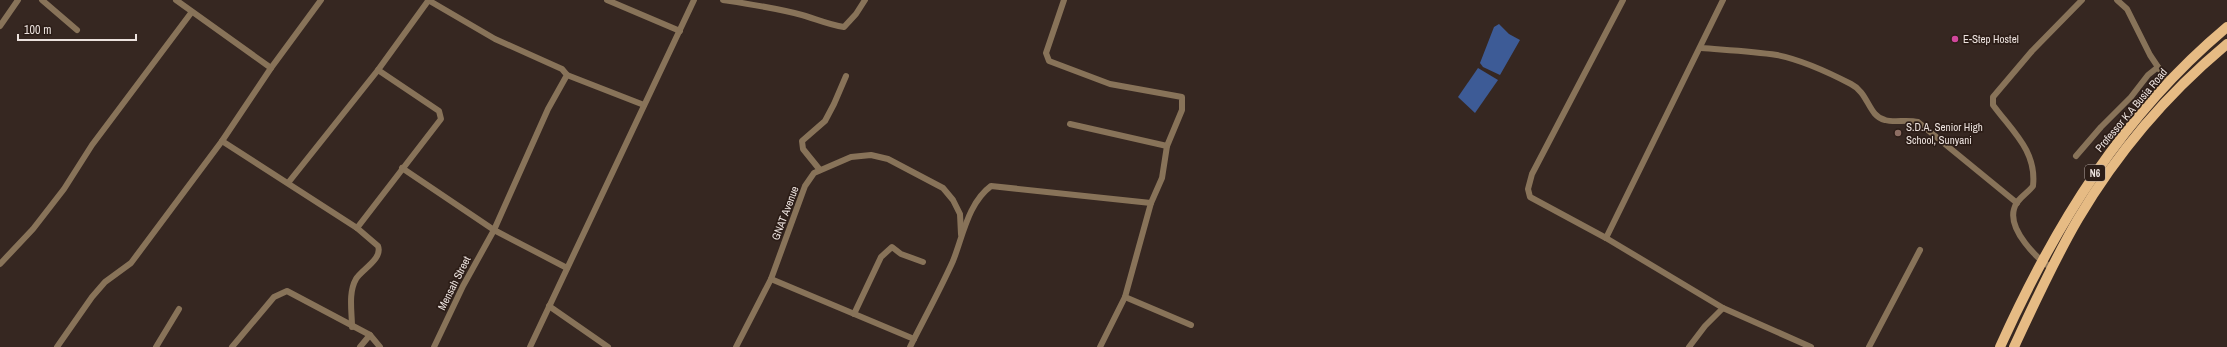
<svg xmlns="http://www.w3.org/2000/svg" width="2227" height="347" viewBox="0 0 2227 347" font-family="'Archivo Narrow',sans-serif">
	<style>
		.water { fill: #3d5b96 }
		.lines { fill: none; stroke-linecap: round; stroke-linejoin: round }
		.street { stroke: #887359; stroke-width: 6 }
		.primary { stroke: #e6bb84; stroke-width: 10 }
		.hotel-dot { fill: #d1479c; stroke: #2c1d17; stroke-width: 1.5 }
		.education-dot { fill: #8d6e63; stroke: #2c1d17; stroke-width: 1.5 }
		.labels { text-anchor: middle; stroke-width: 3.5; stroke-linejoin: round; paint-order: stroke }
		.shield { fill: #2c1d17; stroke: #b2a7a2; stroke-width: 1 }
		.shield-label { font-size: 10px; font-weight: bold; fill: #ece2de }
		.poi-label { font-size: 11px; fill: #ece2de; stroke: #2c1d17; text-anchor: start }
		.street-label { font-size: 11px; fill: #ece2de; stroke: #2c1d17 }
	</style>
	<rect width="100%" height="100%" fill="#362721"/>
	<!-- water -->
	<g class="water">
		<path d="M1499 24 1509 34 1520 40 1500 75 1483 67 1480 63 1494 27Z"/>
		<path d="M1478 68 1498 80 1475 113 1458 97Z"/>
	</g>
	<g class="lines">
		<!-- street -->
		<g class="street">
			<path d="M42 0 77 30"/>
			<path d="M176 0 271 68"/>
			<path d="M428 0 495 39 562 69 567 75 548 109 494 230 463 286 434 347"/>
			<path d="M607 0 680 31"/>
			<path d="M723 0C749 4 776 8 802 15 816 19 829 25 844 27L856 14 865 0"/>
			<path d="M1064 0 1046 53 1049 61 1110 84 1182 97V110L1167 146 1162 178 1151 203 1125 297 1100 347"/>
			<path d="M1623 0 1532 174 1528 189 1530 197 1606 238 1723 308"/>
			<path d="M2117 0 2127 9 2150 55 2168 82"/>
			<path d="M0 26 18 0"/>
			<path d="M1701 48C1726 50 1752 51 1777 55 1802 60 1828 72 1851 84 1869 93 1868 116 1885 120 1895 123 1907 119 1918 122L2017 203"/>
			<path d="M567 75 644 105"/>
			<path d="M1070 124 1167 146"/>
			<path d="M222 141 357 228 378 246C383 259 361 270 356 279 348 293 352 312 352 327"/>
			<path d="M2076 156 2101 127 2131 97 2148 75 2158 67"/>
			<path d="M402 168 494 230 567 268"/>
			<path d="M820 170 803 149 802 141 825 121 834 104 846 76"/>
			<path d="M288 183 378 70 428 1"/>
			<path d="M357 228 441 119 439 111 378 70"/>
			<path d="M1606 238 1723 0"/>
			<path d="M0 264 33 229 64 189 92 145 191 13"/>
			<path d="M2052 268C2037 259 2008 230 2014 209 2016 199 2027 194 2033 186 2037 151 2012 131 1993 105V97L2032 51 2082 0"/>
			<path d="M771 279 914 339"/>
			<path d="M1125 297 1191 325"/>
			<path d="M549 306 608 347"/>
			<path d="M854 314 881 257 892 247 901 254 923 262"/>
			<path d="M57 347 92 297 105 282 131 263 222 141 271 68 321 0"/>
			<path d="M156 347 179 309"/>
			<path d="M232 347 274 297 287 291 370 335 380 347"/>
			<path d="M360 347 370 335"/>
			<path d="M530 347 694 0"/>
			<path d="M736 347 771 279 805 186 814 173 851 157 871 155 888 159 943 188 953 200 960 214 961 234"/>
			<path d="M910 347C924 319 940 290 953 261 963 236 968 203 991 186L1151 203"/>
			<path d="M1689 347 1705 326 1723 308 1811 347"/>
			<path d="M1869 347 1920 250"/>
		</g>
		<!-- primary -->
		<g class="primary">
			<path d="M2000 347C2055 225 2123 114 2227 27"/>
			<path d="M2014 347C2034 304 2054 260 2078 219 2117 153 2168 93 2227 44"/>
		</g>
	</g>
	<!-- markers -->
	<circle class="hotel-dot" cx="1955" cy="39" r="4"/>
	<circle class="education-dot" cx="1898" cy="133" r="4"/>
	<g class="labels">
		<!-- shield labels -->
		<rect class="shield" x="2085" y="165" width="20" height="16" rx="3"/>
		<g class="shield-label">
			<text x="2095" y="177">N6</text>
		</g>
		<!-- poi labels -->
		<g class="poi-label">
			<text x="1963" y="43">E-Step Hostel</text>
			<text x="1906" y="131">S.D.A. Senior High<tspan x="1906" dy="13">School, Sunyani</tspan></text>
		</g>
		<!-- street labels -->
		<g class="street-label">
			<text transform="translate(2131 110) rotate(-50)" y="4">Professor K.A Busia Road</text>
			<text transform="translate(785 213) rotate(-69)" y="4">GNAT Avenue</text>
			<text transform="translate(454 283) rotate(-63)" y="4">Mensah Street</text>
		</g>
	</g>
	<!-- scale -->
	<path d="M18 34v6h118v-6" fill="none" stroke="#ece2de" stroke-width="2"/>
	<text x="24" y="34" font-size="12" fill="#ece2de" stroke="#2c1d17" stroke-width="3" paint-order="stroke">100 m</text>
</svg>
